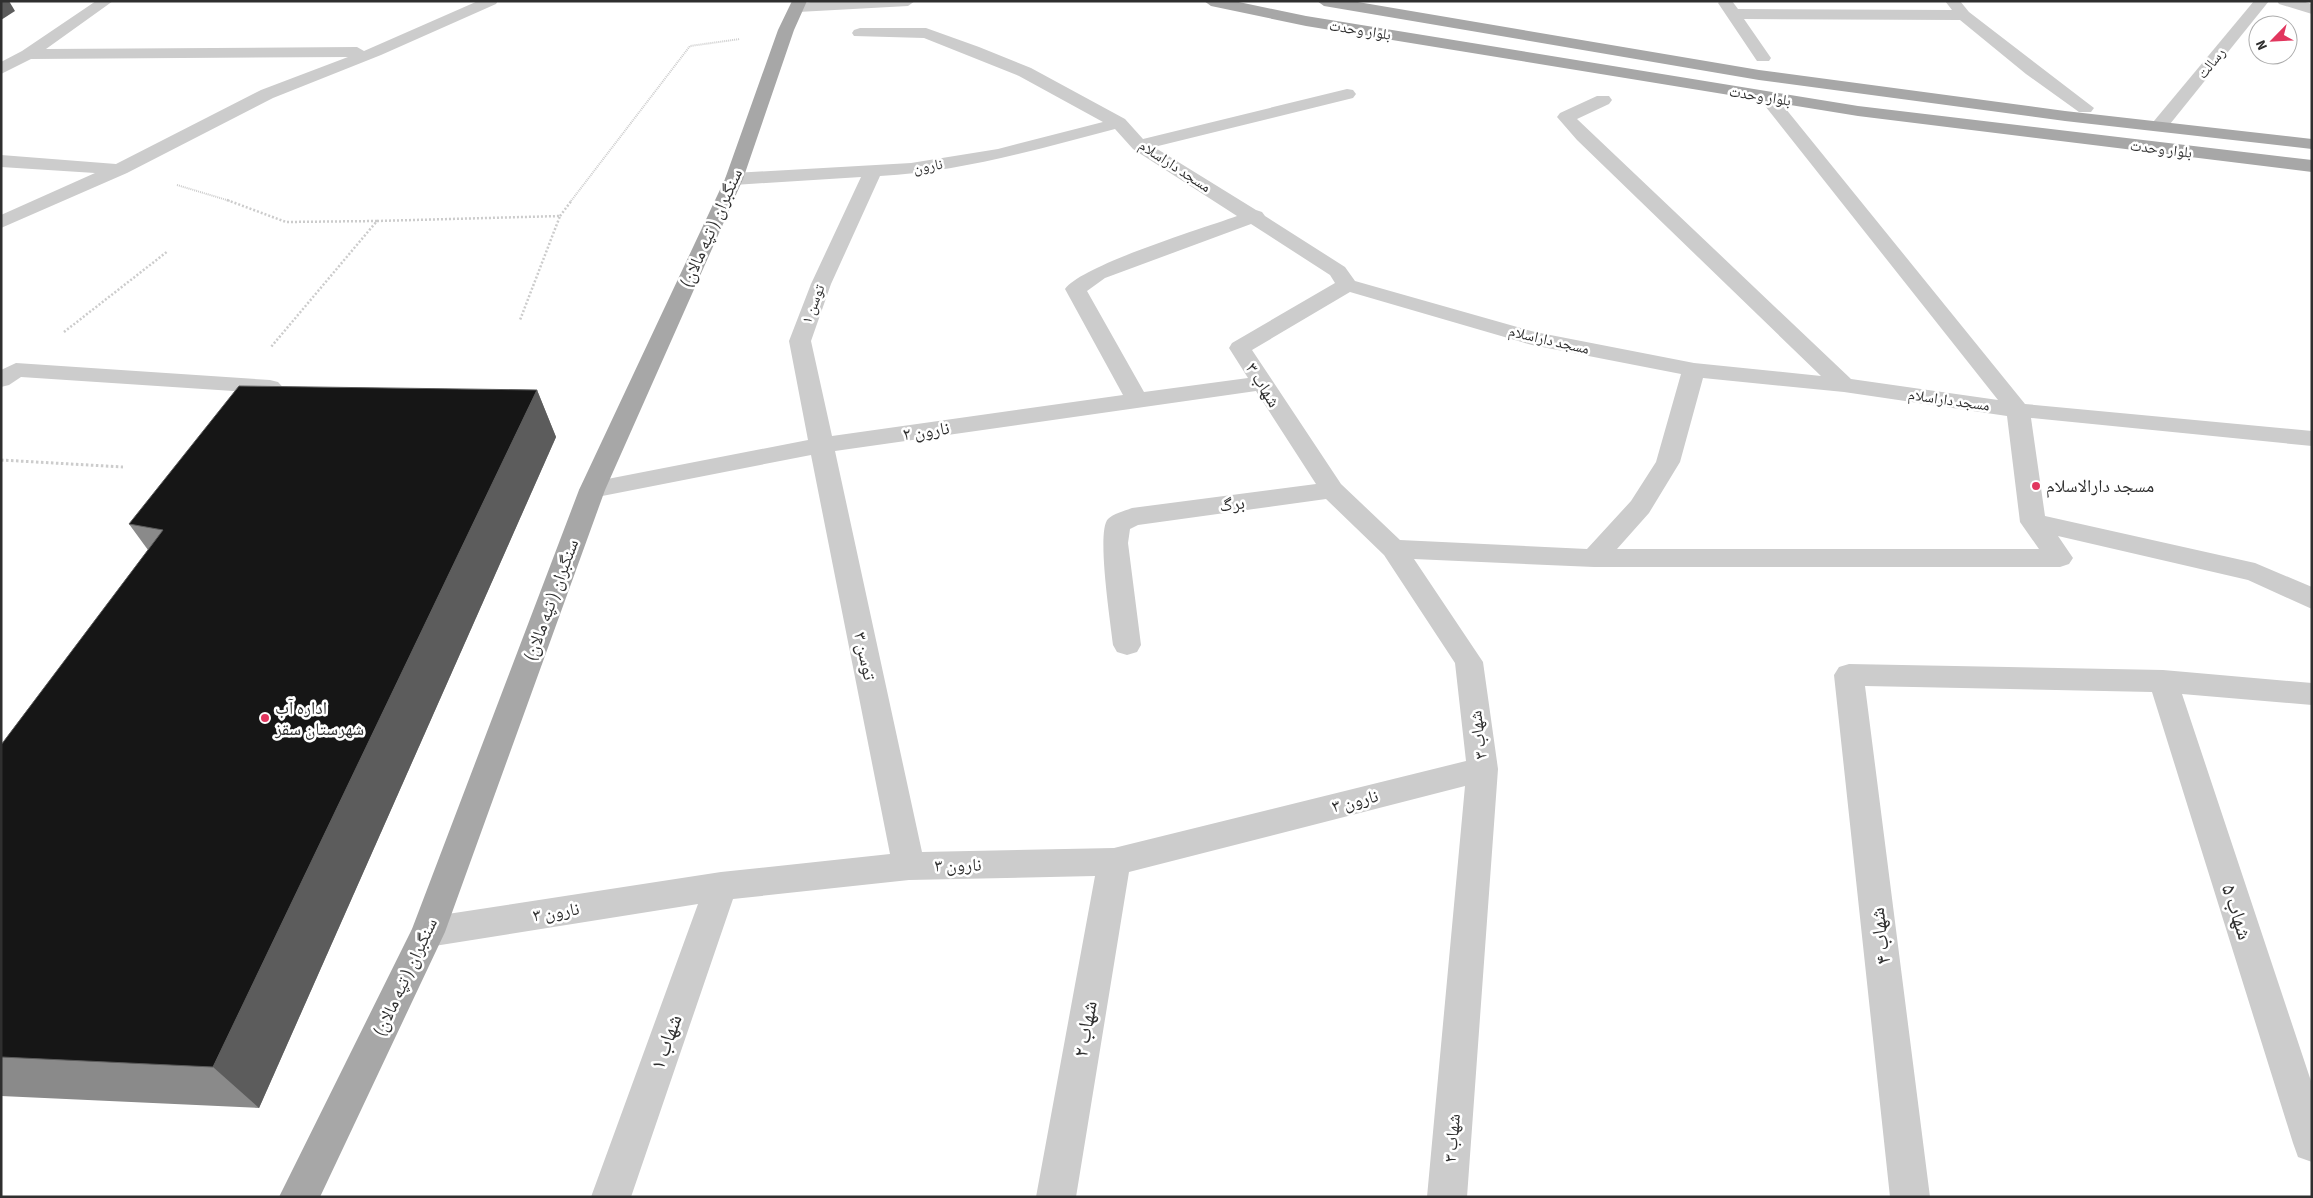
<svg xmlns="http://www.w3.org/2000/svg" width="2313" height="1198" viewBox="0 0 2313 1198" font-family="'Source Sans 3','Noto Naskh Arabic',sans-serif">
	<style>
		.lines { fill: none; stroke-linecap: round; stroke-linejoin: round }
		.path-far2 { stroke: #ccc; stroke-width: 2; stroke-dasharray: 1 1; stroke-linecap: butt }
		.path-far1 { stroke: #ccc; stroke-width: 2.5; stroke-dasharray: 2 2; stroke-linecap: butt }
		.path { stroke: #ccc; stroke-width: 3; stroke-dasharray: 2.5 2.5; stroke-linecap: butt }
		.minor { fill: #ccc; fill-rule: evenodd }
		.major { fill: #a7a7a7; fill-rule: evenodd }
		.wall { fill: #8a8a8a }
		.shaded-wall { fill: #5c5c5c }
		.building { fill: #161616; stroke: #5c5c5c }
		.poi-dot { fill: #e1365e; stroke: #fff; stroke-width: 2 }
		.labels { text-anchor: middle; stroke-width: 5; stroke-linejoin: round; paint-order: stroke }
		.far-street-label { font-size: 15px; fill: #2f2f2f; stroke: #fff }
		.street-label { font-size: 18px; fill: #2f2f2f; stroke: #fff }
		.poi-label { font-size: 18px; fill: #2f2f2f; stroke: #fff; text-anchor: start }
		.near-street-label { font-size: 21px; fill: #2f2f2f; stroke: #fff }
	</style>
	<rect width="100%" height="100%" fill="#fff"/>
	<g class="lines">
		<!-- path-far2 -->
		<g class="path-far2">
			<path d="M177 185 230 201"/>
			<path d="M571 201 690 46 740 39"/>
		</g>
		<!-- path-far1 -->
		<g class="path-far1">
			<path d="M227 200 286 222 377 221 271 347"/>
			<path d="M560 216 572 200"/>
			<path d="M377 221 560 216 520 320"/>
			<path d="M64 332 168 251"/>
		</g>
		<!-- path -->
		<path class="path" d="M1 460 123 467"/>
		<!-- minor -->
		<g class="minor">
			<path d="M96 1H113L46 49 357 47 364 51 478 1H498L496 4 381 55 273 98 127 173 1 228V215L95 173 1 167V155L116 164 261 90 348 57 31 59 1 74V62L22 51Z"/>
			<path d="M820 1H915L908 6 798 12 793 10 790 7 793 4Z"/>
			<path d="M1720 1H1732L1738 9 1952 10 1945 1H1960L1969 12 2094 108 2091 112H2079L2026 74 1960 20 1744 19 1771 58 1769 61H1757L1718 3Z"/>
			<path d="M2254 1H2269L2166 129H2154L2151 125 2154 121Z"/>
			<path d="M2277 1H2302L2312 4V14L2279 4Z"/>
			<path d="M860 28H926L979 47 1031 68 1125 119 1143 139 1347 89 1353 90 1356 94 1353 98 1154 147 1256 210 1262 212 1265 216 1345 267 1355 281 1535 332 1694 363 1821 376 1577 140 1557 117 1560 113 1597 96H1609L1612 100 1609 104 1577 119 1851 379 1998 400 1758 97 1761 93H1773L2025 404 2312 431V446L2031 418 2045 516 2255 563 2312 587V609L2248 580 2058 536 2073 558 2069 564 2060 567H1594L1414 559 1483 662 1498 769 1467 1197H1427L1465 786 1129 872 1076 1197H1036L1095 876 909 880 733 899 631 1197H591L698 904 428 947 416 943 411 932 416 921 428 917 721 872 890 854 811 455 592 498 583 496 579 490 583 484 592 482 808 440 789 341 811 284 861 177 734 185 727 183 725 179 727 175 734 173 911 163 998 149 1103 122 1019 76 924 38 854 36 852 33 854 30ZM1115 129 1133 149 1237 216C1204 228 1082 265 1065 289L1123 395 832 436 811 341 831 284 880 176C961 172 1038 149 1115 129ZM1251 224 1330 275 1335 283 1232 343 1229 348 1248 378 1144 392 1087 291 1105 278ZM1350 292 1532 345 1681 374 1656 462 1631 501 1587 549 1400 540 1341 484 1252 350ZM1703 378 1844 392 2007 416 2020 522 2039 549H1617L1649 513 1680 462ZM1256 391 1316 484 1132 508C1124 511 1113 514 1108 519 1096 531 1111 625 1113 645L1117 652 1127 655 1137 652 1141 645 1128 543 1130 529 1138 525 1326 499 1384 555 1455 663 1466 761 1114 848 922 852 835 451Z"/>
			<path d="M16 363 270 380 278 382 292 397 288 402C276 405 272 402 263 393L21 377 9 385 1 387V370Z"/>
			<path d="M1849 664 2163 670 2312 683V705L2182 694 2312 1084V1162L2298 1157 2293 1143 2152 692 1865 686 1930 1197H1890L1834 675 1839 667Z"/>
		</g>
		<!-- major -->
		<g class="major">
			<path d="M792 1H807L794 30 743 179 605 490 445 932 320 1197H279L412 929 579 490 725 179 778 30Z"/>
			<path d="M1204 1H1234L1306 16 1858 106 2312 160V172L1858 116 1306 26 1211 6Z"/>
			<path d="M1317 1H1352L1759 70 2065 111 2312 139V149L2065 121 1759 80 1324 6Z"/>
		</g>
	</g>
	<!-- wall -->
	<path class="wall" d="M537 390 556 437 259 1108 1 1096V745L148 550 129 524Z"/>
	<!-- shaded-wall -->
	<g class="shaded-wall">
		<path d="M1 1H9L15 11 1 20Z"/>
		<path d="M537 390 556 437 259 1108 213 1067Z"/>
	</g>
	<!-- building -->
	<path class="building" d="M239 386 537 390 213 1067 1 1057V745L163 530 129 524Z"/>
	<!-- markers -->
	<g class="poi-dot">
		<circle cx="2036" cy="486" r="5"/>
		<circle cx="265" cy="718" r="5"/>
	</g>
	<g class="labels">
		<!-- far-street labels -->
		<g class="far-street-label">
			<text transform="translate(1360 30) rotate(9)" y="5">بلوار وحدت</text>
			<text transform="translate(2211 63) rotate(-51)" y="5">رسالت</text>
			<text transform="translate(1760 96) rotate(9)" y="5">بلوار وحدت</text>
			<text transform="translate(2161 149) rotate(7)" y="5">بلوار وحدت</text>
			<text transform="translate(928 166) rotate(-9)" y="5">نارون</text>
			<text transform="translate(1175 166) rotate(33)" y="5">مسجد داراسلام</text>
			<text transform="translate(813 304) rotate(-69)" y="5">توسن ۱</text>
			<text transform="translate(1549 340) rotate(13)" y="5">مسجد داراسلام</text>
			<text transform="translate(1949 400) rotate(8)" y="5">مسجد داراسلام</text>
		</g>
		<!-- street labels -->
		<g class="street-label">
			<text transform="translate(711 228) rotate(-66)" y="6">سنگبران ( تپه مالان)</text>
			<text transform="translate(1263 385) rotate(58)" y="6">شهاب ۳</text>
			<text transform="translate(926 431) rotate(-8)" y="6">نارون ۲</text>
			<text transform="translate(1232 504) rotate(-8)" y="6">برگ</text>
			<text transform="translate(551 600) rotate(-70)" y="6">سنگبران ( تپه مالان)</text>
			<text transform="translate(865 656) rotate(78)" y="6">توسن ۳</text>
			<text transform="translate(1478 735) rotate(-97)" y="6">شهاب ۳</text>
			<text transform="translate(1355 801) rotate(-14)" y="6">نارون ۳</text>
			<text transform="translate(958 865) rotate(-1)" y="6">نارون ۳</text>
			<text transform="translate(556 912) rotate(-9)" y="6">نارون ۳</text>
			<text transform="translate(405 977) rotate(-65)" y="6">سنگبران ( تپه مالان)</text>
			<text transform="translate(1452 1138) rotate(-85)" y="6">شهاب ۳</text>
		</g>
		<!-- poi labels -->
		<g class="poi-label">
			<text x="2046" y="492">مسجد دارالاسلام</text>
			<text x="275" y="714">اداره آب<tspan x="275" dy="21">شهرستان سقز</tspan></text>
		</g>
		<!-- near-street labels -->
		<g class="near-street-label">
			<text transform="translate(2237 912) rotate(72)" y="7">شهاب ۵</text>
			<text transform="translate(1880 936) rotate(-97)" y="7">شهاب ۴</text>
			<text transform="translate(1085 1029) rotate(-80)" y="7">شهاب ۲</text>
			<text transform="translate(666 1042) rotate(-71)" y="7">شهاب ۱</text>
		</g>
	</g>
	<!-- border -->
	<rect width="2313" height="1198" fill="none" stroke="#2f2f2f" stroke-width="5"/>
	<!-- north arrow -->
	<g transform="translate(2273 40) rotate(246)"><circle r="24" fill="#ffffff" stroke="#acacac"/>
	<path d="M0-4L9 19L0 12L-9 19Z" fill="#e1365e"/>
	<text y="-8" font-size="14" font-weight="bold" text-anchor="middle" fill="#2f2f2f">N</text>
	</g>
</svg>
